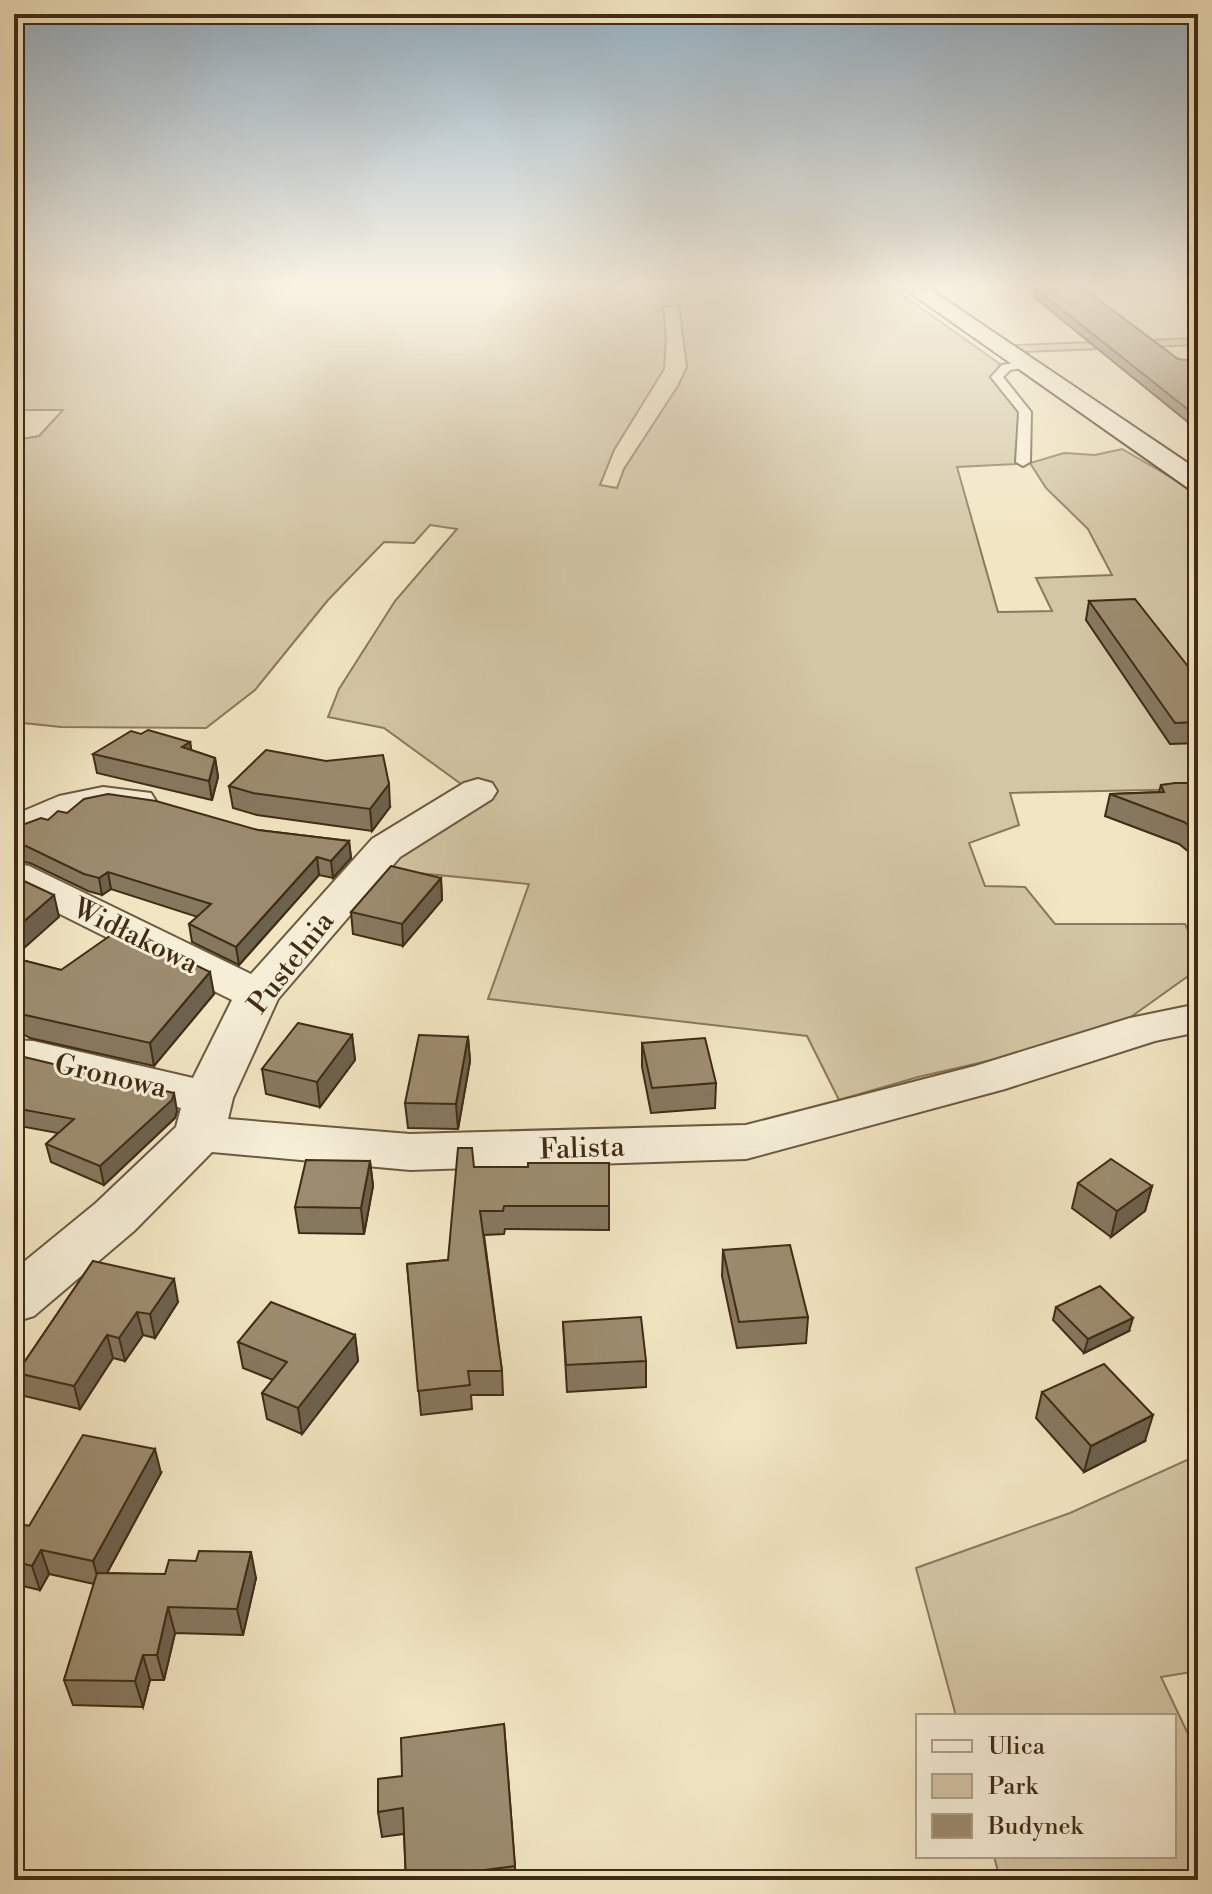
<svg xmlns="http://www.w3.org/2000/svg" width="1212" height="1894" viewBox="0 0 1212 1894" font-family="'Libre Bodoni',serif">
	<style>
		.green { fill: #d3c6a5; stroke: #8a795d; stroke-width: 2; fill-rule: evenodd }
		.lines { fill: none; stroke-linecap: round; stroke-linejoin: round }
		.lane-casing { stroke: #6c5a40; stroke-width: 4 }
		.street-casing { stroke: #6c5a40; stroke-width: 4 }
		.secondary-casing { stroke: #402c15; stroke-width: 4 }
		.lane { fill: #f6eed7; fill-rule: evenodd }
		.street { fill: #f6eed7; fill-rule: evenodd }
		.secondary { fill: #f6eed7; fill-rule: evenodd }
		.wall { fill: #86785f; stroke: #402c15; stroke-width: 2 }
		.shaded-wall { fill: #6d624e; stroke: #402c15; stroke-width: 2 }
		.building { fill: #9c8c6f; stroke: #402c15; stroke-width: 2 }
		.labels { text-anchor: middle; stroke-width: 6; stroke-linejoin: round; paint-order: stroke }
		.street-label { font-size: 28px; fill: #402c15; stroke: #f6eed7 }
	</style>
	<rect width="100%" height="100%" fill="#f1e5c2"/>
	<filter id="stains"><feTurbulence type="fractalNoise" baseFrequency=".0025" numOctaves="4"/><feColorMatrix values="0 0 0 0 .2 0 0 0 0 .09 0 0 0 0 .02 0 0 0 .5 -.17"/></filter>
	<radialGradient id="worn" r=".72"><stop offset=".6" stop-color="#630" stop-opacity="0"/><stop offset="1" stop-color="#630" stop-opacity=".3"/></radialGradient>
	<!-- green -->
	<g class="green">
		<path d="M14 284H887L1000 364 993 377C1026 418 1025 412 1016 464L957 467 998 612 1052 611 1036 578 1112 575 1088 529 1046 488 1030 463 1064 453 1095 455 1122 449 1198 493V789L1010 793 1019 825 969 843 985 886 1025 887 1055 924H1185L1198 949V969L1128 1019 1001 1058 918 1077 839 1100 807 1036 488 999 529 884 387 870 395 855 483 800 384 728 328 717 339 689 395 601 457 529 430 525 414 543 384 542 328 600 255 690 206 728 61 727 14 722V440L39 436 63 410H14ZM679 305 687 367 678 386 624 469 617 488 600 485 614 450 664 369 666 338 663 307Z"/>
		<path d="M1198 338V345L1025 352 1014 345Z"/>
		<path d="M1198 1455V1671L1161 1677 1198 1755V1880H1000L994 1856H1174V1716H956L916 1568 1070 1513Z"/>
	</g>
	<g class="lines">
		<!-- lane casing -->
		<g class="lane-casing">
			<path id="lane" d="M1026 361 1032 365 1030 367 1010 370 1003 377 1031 412 1030 462 1023 466 1016 462 1019 412 991 377 1002 365Z"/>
		</g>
		<!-- street casing -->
		<g class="street-casing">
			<g id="street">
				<path d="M478 779 492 783 497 791 492 799 400 857 278 999 233 1098 228 1119 410 1134 746 1125 975 1066 1130 1018 1198 1004V1032L1155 1041 1005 1089 746 1159 410 1170 212 1152 134 1231 34 1316 14 1322V1270L96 1203 176 1127 181 1108 33 1071 14 1070V1040L33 1041 193 1078 232 1000 14 891V863L29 866 251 974 372 839 464 783Z"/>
				<path d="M103 787 151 793 156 801 151 809 137 813 88 812 14 843V815L59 796Z"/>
			</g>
		</g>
		<!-- secondary casing -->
		<g class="secondary-casing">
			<path id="secondary" d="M898 284H922L1198 470V490L1188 488Z"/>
		</g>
		<!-- lane -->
		<use href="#lane" class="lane"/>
		<!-- street -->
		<use href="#street" class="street"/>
		<!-- secondary -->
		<use href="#secondary" class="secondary"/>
	</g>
	<!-- wall -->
	<g class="wall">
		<path d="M1036 289 1178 359 1198 365V422L1189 423 1035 298Z"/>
		<path d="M1089 601 1198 679V743L1170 744 1086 620Z"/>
		<path d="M141 734 190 742 191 750 215 758 218 777 212 800 97 773 93 754Z"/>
		<path d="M1198 783V851L1189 852 1179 844 1105 816 1110 794 1159 792 1161 785Z"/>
		<path d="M229 786 390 807 372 831 257 815 233 808Z"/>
		<path d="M67 813 258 830 349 841 351 858 333 878 319 875 239 965 192 942 189 924 198 917 111 889 102 895 88 891 30 863 15 860 14 861V828L48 820Z"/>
		<path d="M441 878 442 900 403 946 353 934 351 912Z"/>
		<path d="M14 958 61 970 214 994 154 1066 30 1038 14 1029Z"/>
		<path d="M352 1035 355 1060 320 1107 266 1094 262 1069Z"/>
		<path d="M468 1037 470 1061 458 1129 408 1128 405 1103Z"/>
		<path d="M642 1043 716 1083 715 1108 651 1113 642 1067Z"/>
		<path d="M14 1063 177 1111 175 1118 104 1185 51 1162 46 1144 58 1133 14 1125Z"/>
		<path d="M370 1161 373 1186 364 1234 299 1233 295 1207Z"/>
		<path d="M609 1163V1230L505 1229 504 1234 484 1235 502 1371 503 1395H471L472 1409 421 1415 407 1264 448 1260 474 1167H528Z"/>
		<path d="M1078 1183 1152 1186 1145 1211 1111 1237 1072 1208Z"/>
		<path d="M723 1250 808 1317 806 1343 737 1348 722 1276Z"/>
		<path d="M93 1261 178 1302 155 1338 143 1335 125 1361 113 1358 80 1409 24 1396 17 1373Z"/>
		<path d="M1056 1307 1129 1331 1084 1353 1053 1320Z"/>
		<path d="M563 1322 646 1361V1387L567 1392Z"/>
		<path d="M355 1335 358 1361 302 1434 267 1419 262 1393 273 1380 243 1368 238 1342Z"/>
		<path d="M1042 1392 1145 1441 1084 1472 1036 1418Z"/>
		<path d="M161 1473 107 1573 256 1578 243 1635 175 1633 164 1680H150L143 1707 73 1705 64 1680 94 1584 49 1574 40 1590 14 1584V1523L29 1526Z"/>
		<path d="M504 1724 516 1880H406L404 1834 382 1837 378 1812 402 1776Z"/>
	</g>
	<!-- shaded-wall -->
	<g class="shaded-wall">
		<path d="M190 742 193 761 182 747Z"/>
		<path d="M215 758 218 777 212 800 209 781Z"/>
		<path d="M389 784 390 807 372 831 370 809Z"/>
		<path d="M1198 829V851L1189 852 1195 830Z"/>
		<path d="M349 841 351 858 333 878 331 861Z"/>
		<path d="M317 857 319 875 239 965 236 947Z"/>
		<path d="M108 872 111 889 102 895 99 878Z"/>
		<path d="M441 878 442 900 403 946 402 924Z"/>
		<path d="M54 895 59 917 14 957V930Z"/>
		<path d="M210 972 214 994 154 1066 150 1043Z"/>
		<path d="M352 1035 355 1060 320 1107 317 1082Z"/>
		<path d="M468 1037 470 1061 458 1129 456 1104Z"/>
		<path d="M174 1093 177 1111 175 1118 104 1185 100 1166Z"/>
		<path d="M370 1161 373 1186 364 1234 361 1208Z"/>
		<path d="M14 1185 21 1208 16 1234 14 1226Z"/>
		<path d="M1152 1186 1145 1211 1111 1237 1117 1211Z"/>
		<path d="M174 1279 178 1302 155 1338 150 1314Z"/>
		<path d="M137 1312 143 1335 125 1361 119 1338Z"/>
		<path d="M1133 1318 1129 1331 1084 1353 1088 1339Z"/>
		<path d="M107 1335 113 1358 80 1409 74 1386Z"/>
		<path d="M355 1335 358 1361 302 1434 298 1408Z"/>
		<path d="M1153 1415 1145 1441 1084 1472 1091 1446Z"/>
		<path d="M155 1449 161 1473 100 1586 93 1561Z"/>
		<path d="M41 1550 49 1574 40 1590 32 1566Z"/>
		<path d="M251 1552 256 1578 243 1635 237 1609Z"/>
		<path d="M168 1607 175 1633 164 1680 157 1655Z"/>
		<path d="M143 1655 150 1680 143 1707 135 1681Z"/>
	</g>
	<!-- building -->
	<g class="building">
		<path d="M1082 287 1178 359 1193 361 1198 365V412H1191L1036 289Z"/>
		<path d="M1135 599 1198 679V722L1175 723 1089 601Z"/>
		<path d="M148 730 190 742 182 747 215 758 209 781 93 754 131 731 141 734Z"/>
		<path d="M266 750 326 761 383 755 389 784 370 809 253 793 229 786Z"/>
		<path d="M1175 783H1198V829L1195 830 1184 822 1110 794 1164 792 1161 785Z"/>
		<path d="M108 794 156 801 258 830 349 841 331 861 317 857 236 947 189 924 211 904 108 872 99 878 84 874 26 846 14 844V828L41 818 48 820 58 811 67 813 84 799Z"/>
		<path d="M391 866 441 878 402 924 351 912Z"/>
		<path d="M24 881 54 895 14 930V889Z"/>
		<path d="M111 935 156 950 159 947 210 972 150 1043 25 1015 14 1010V958L61 970Z"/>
		<path d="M298 1023 352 1035 317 1082 262 1069Z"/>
		<path d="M419 1035 468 1037 456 1104 405 1103Z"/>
		<path d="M705 1038 716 1083 652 1088 642 1043Z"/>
		<path d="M20 1056 174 1093 172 1100 100 1166 46 1144 74 1119 14 1108V1063Z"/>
		<path d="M458 1148H472L474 1167H528V1163H609V1206H504L503 1211H480L502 1371H468L470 1385 418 1391 407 1264 448 1260Z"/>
		<path d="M1111 1159 1152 1186 1117 1211 1078 1183Z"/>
		<path d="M306 1160 370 1161 361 1208 295 1207Z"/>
		<path d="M790 1245 808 1317 739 1322 723 1250Z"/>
		<path d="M93 1261 174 1279 150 1314 137 1312 119 1338 107 1335 74 1386 17 1373Z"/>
		<path d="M1100 1286 1133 1318 1088 1339 1056 1307Z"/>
		<path d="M271 1302 355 1335 298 1408 262 1393 287 1362 238 1342Z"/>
		<path d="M641 1317 646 1361 566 1365 563 1322Z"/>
		<path d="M1104 1364 1153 1415 1091 1446 1042 1392Z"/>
		<path d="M83 1435 155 1449 93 1561 41 1550 32 1566 14 1561V1523L29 1526Z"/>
		<path d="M199 1551 251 1552 237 1609 168 1607 157 1655H143L135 1681 64 1680 97 1573 165 1574 169 1560 196 1561Z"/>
		<path d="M504 1724 515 1866 406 1880 403 1808 378 1812V1779L402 1776 401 1738Z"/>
	</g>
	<!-- sky -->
	<linearGradient id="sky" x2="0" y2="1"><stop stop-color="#93aec1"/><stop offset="0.52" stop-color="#f9f3e4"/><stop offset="1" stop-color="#f9f3e4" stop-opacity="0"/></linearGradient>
	<rect width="1212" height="549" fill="url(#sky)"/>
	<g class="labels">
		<!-- street labels -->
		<g class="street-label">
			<text transform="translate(136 935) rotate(26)" y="10">Widłakowa</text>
			<text transform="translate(290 962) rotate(-52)" y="10">Pustelnia</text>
			<text transform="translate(111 1075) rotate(13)" y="10">Gronowa</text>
			<text transform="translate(582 1147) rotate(-2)" y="10">Falista</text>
		</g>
	</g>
	<!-- margin -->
	<rect width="1212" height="1894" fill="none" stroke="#f1e5c2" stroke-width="48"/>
	<rect x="16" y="16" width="1180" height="1862" fill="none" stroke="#402c15" stroke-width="4"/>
	<rect x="24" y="24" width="1164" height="1846" fill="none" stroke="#402c15" stroke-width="2"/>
	<!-- legend -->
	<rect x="916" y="1714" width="260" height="144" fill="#f6eed7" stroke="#ada089" stroke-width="2"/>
	<rect x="932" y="1740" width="40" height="12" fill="#f6eed7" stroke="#ada089" stroke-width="2"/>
	<text x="988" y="1754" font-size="24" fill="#402c15">Ulica</text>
	<rect x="932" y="1774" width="40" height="24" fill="#d3c6a5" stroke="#ada089" stroke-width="2"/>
	<text x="988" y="1794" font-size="24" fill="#402c15">Park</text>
	<rect x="932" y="1814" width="40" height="24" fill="#9c8c6f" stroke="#ada089" stroke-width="2"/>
	<text x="988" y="1834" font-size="24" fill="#402c15">Budynek</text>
	<rect width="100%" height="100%" filter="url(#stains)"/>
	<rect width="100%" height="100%" fill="url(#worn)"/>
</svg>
